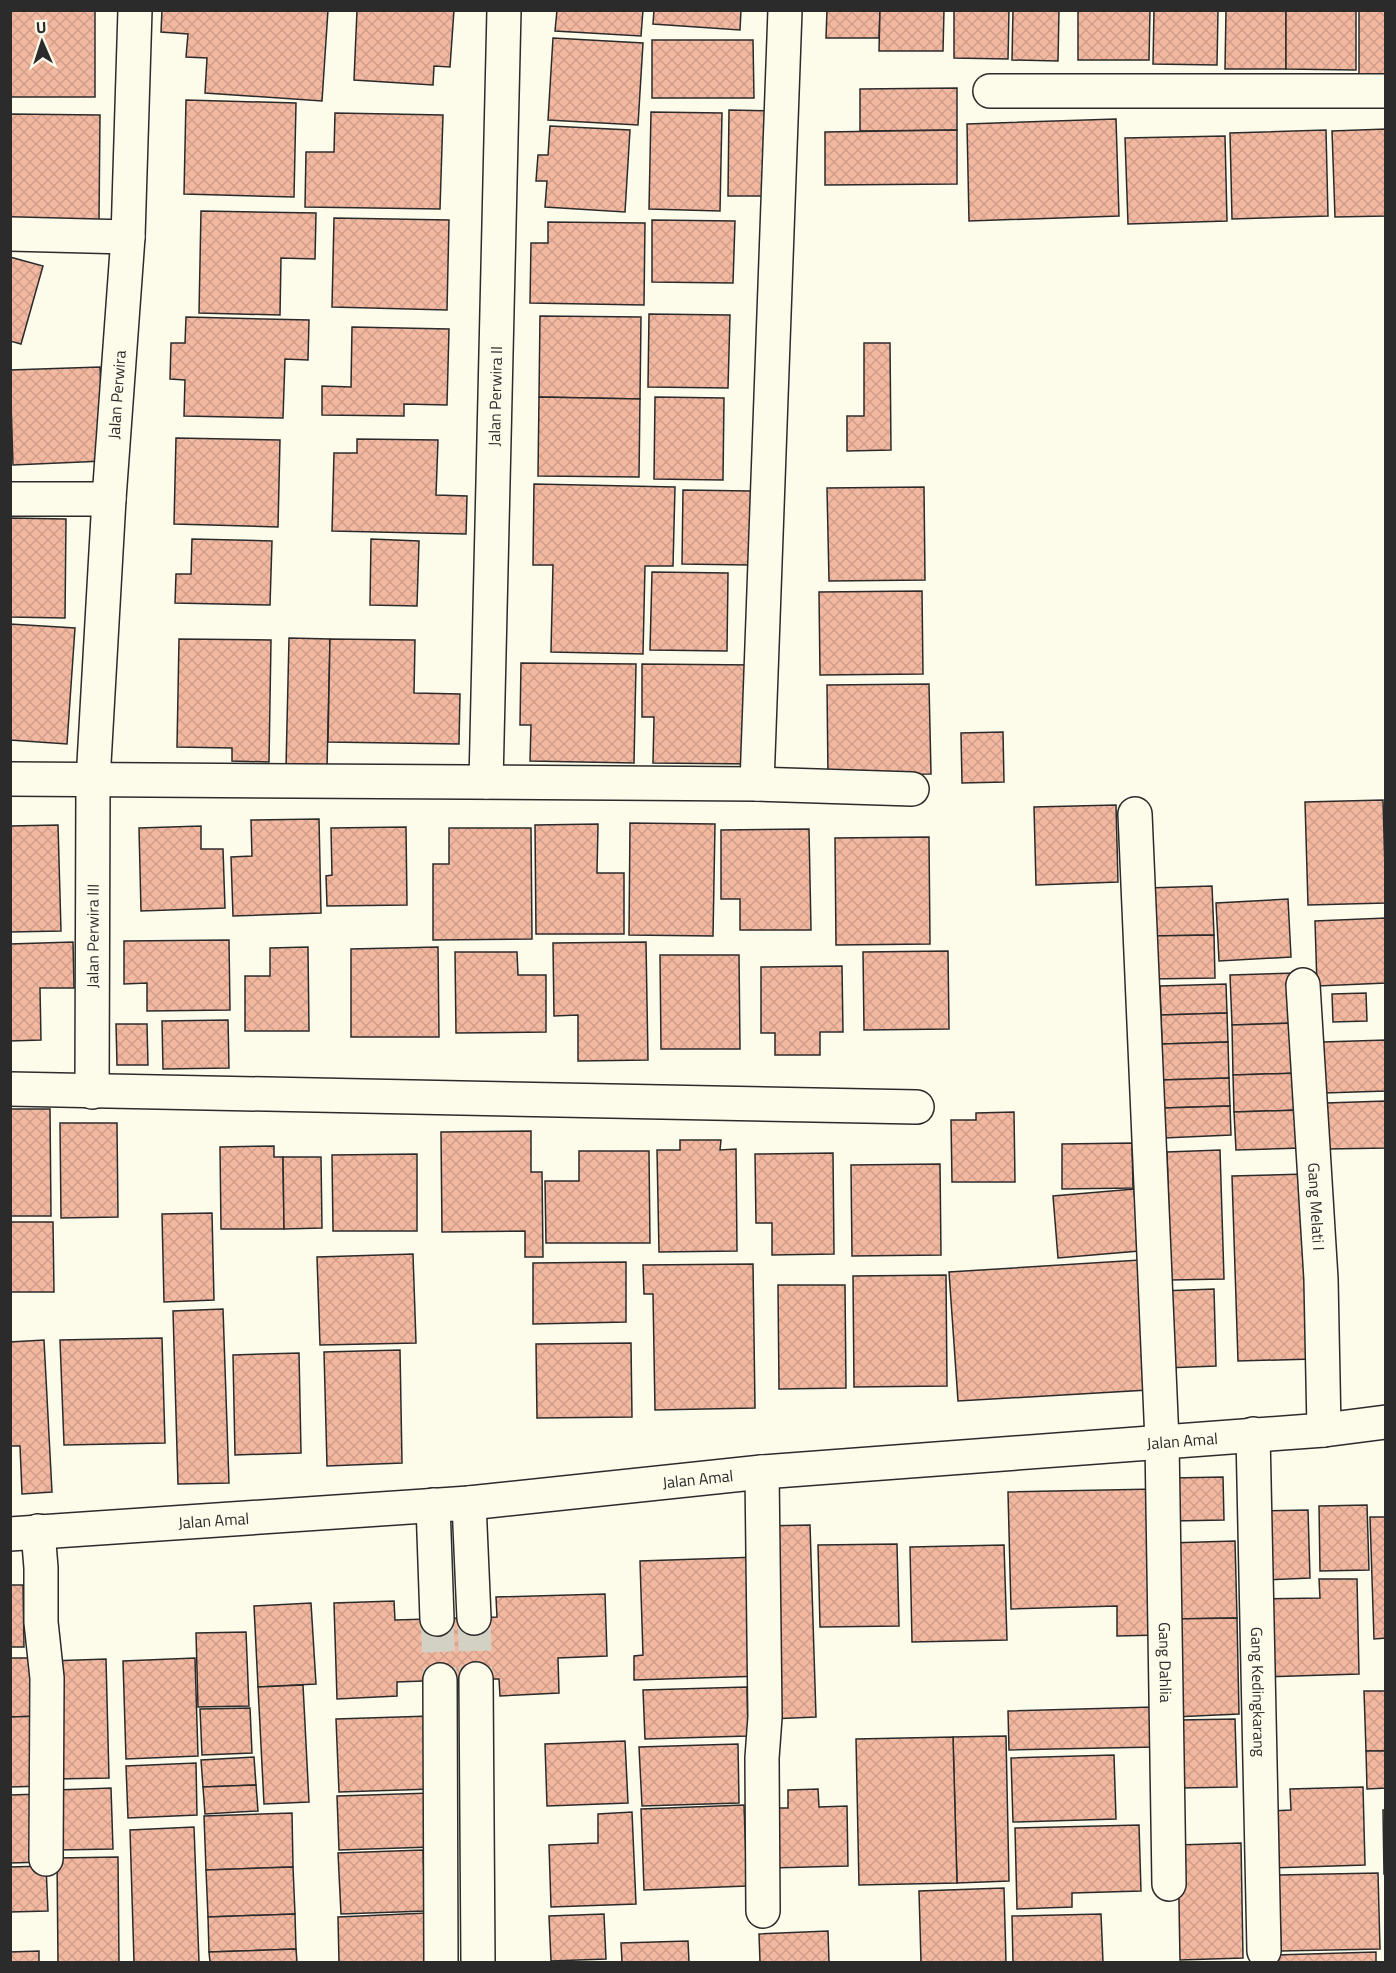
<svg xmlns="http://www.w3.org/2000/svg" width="1396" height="1973" viewBox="0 0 1396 1973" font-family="'Titillium Web',sans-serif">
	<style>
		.building { fill: url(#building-cross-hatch); stroke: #2b2b2b; stroke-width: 1.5 }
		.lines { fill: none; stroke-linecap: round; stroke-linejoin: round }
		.street-tunnel { stroke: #d3d1c4; stroke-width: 33; stroke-dasharray: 33 16; stroke-linecap: butt }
		.street-casing { stroke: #2b2b2b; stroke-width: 36 }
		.secondary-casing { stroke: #2b2b2b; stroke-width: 36 }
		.street { stroke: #fdfbea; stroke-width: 33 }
		.secondary { stroke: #fdfbea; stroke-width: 33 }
		.labels { text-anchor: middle; stroke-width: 4.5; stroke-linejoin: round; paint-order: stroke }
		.street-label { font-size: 16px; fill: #2b2b2b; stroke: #fdfbea }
	</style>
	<defs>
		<pattern id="building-cross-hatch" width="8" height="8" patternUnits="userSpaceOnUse" patternTransform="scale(1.5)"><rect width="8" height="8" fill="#f2b8a0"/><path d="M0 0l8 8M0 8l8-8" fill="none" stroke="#d09e8a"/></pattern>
	</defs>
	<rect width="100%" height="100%" fill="#fdfbea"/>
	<!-- building -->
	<g class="building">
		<rect x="10" y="10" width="85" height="87"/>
		<path d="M162 10H328L322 101 205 93 207 58 186 57 188 34 161 32Z"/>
		<path d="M357 10H454L450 67 434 66 433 85 354 80Z"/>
		<path d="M557 10H643L641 36 555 31Z"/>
		<path d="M654 10H741L740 30 653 24Z"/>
		<path d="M827 10H880L879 38H826Z"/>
		<path d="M880 10H944L943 51H879Z"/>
		<path d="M954 10H1009L1008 59 954 58Z"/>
		<path d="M1013 10H1059L1058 61 1012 60Z"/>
		<path d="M1150 10 1149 60H1078V11H1062Z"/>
		<path d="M1154 10H1218L1217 65 1153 64Z"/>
		<path d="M1247 10H1286V69H1225L1226 11Z"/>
		<path d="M1286 10H1356V70L1286 69Z"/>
		<path d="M1359 10H1386V76L1359 75Z"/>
		<path d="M553 38 643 43 638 125 548 120Z"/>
		<path d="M652 40H753L754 98H652Z"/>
		<path d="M957 88V130L860 131V89Z"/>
		<path d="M186 100 296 103 294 197 184 194Z"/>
		<path d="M729 110 774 111 772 196H728Z"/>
		<path d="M651 112 722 113 720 211 649 209Z"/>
		<path d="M335 113 443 115 440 209 305 207 306 152H334Z"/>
		<path d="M10 114 100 115 99 221 10 220Z"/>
		<path d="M1116 119 1119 216 969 221 967 124Z"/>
		<path d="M550 126 630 130 625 212 545 207 547 181H536L538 155H548Z"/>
		<path d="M1386 129V216L1335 217 1332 131Z"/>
		<path d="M957 130V184L825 185V132Z"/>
		<path d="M1326 130 1328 216 1232 219 1230 133Z"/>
		<path d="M1225 136 1227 221 1128 224 1125 138Z"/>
		<path d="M201 211 316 213 315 259 281 258 280 315 199 313Z"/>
		<path d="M334 218 449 220 447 310 332 307Z"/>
		<path d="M652 220 735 221 733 283 652 282Z"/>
		<path d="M548 222 645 223 644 305 530 303 531 243H548Z"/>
		<path d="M10 257 43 266 21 344 10 341Z"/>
		<path d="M649 314 730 315 728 388 648 387Z"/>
		<path d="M540 316 641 317 640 399 539 397Z"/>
		<path d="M186 317 309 320 308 360 285 359 283 418 184 416 185 380 170 379 171 343H185Z"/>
		<path d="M352 327 449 329 447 405 404 404V416L322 415V386L351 387Z"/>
		<path d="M864 343H890L891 450 847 451V416H864Z"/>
		<path d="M100 367 104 461 13 465 10 370Z"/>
		<path d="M539 397 640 399 639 477 538 476Z"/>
		<path d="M655 397 724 398 723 480 654 479Z"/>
		<path d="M176 438 280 440 278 527 174 524Z"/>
		<path d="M357 439 438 440 436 495 467 496 466 534 332 531 334 453H357Z"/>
		<path d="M534 484 675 487 673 566H645L643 654 551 652 553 565H533Z"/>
		<path d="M924 487 925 580 829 581 827 488Z"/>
		<path d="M683 490 751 491 750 565 682 564Z"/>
		<path d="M10 518 66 519 65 618 10 617Z"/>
		<path d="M192 539 272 541 270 605 175 603 176 574H191Z"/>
		<path d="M371 539 419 541 417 606 370 605Z"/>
		<path d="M652 572 728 573 727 651 650 650Z"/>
		<path d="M922 591 923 674 820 675 819 592Z"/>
		<path d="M10 624 75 628 67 744 10 740Z"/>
		<path d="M289 638 330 639 327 768H286Z"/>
		<path d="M179 639 271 640 269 762 232 761V748L177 747Z"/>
		<path d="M330 639 415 640 414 693 460 694 459 744 328 742Z"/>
		<path d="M521 663 636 664 634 763 530 761 531 725H520Z"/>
		<path d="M642 664 756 665 754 764 653 763 654 717H642Z"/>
		<path d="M929 684 931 774 828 775 827 685Z"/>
		<path d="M1003 732 1004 782 962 783 961 733Z"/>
		<path d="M1383 800 1386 903 1308 905 1305 802Z"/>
		<path d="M1116 805 1118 882 1036 885 1034 807Z"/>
		<path d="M319 819 321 913 233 916 231 857 252 856 251 820Z"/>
		<path d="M630 823 715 824 713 936 629 935Z"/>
		<path d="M598 824 597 873H624V934H536L535 825Z"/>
		<path d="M58 825 61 931 10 932V826Z"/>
		<path d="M201 826V849H223L225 908 141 911 139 828Z"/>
		<path d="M406 827 407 905 327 906 326 876 332 875 331 828Z"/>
		<path d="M449 828H531L532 939 433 940V864H449Z"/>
		<path d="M809 829 811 930H740V899H721V830Z"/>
		<path d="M929 837 930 944 836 945 835 838Z"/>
		<path d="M1212 886 1214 935 1149 936 1147 888Z"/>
		<path d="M1288 899 1291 957 1219 961 1216 903Z"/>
		<path d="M1386 918V983L1317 986 1315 921Z"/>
		<path d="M1214 935 1215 978 1150 979 1149 936Z"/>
		<path d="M229 940 230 1010 147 1011V983L124 984V941Z"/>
		<path d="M73 942 74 988H40L41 1040 10 1041V944Z"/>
		<path d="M646 942 648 1060 578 1061V1015L554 1016 553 943Z"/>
		<path d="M308 947 309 1031H245V976H270V948Z"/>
		<path d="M438 947 439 1037H351V949Z"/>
		<path d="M948 951 949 1029 864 1030 863 952Z"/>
		<path d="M455 952H517L518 975H546V1032L456 1033Z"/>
		<path d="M660 955H739L740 1049H661Z"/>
		<path d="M842 966 843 1032H820V1055H775V1033H761V967Z"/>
		<path d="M1295 973 1297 1023 1232 1025 1230 975Z"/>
		<path d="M1226 984 1227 1013 1161 1015 1160 986Z"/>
		<path d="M1366 993 1367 1021 1333 1022 1332 994Z"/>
		<path d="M1227 1013 1228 1042 1162 1044 1161 1015Z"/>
		<path d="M228 1020 229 1068 163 1069 162 1021Z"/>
		<path d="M1297 1023 1299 1073 1233 1075 1232 1025Z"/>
		<path d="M116 1024H147L148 1065H117Z"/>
		<path d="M1386 1040V1091L1324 1093 1323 1042Z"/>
		<path d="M1228 1042 1229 1078 1162 1080V1044Z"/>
		<path d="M1299 1073 1300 1110 1234 1112 1233 1075Z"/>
		<path d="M1229 1078 1230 1106 1163 1108 1162 1080Z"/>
		<path d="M1386 1101V1148L1328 1149 1326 1103Z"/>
		<path d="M1230 1106 1231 1135 1164 1138 1163 1108Z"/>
		<path d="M10 1109H50L51 1216H10Z"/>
		<path d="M1300 1110 1301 1148 1236 1150 1234 1112Z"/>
		<path d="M1014 1112 1015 1182H952L951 1120H976V1113Z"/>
		<path d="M60 1123H117L118 1217 61 1218Z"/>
		<path d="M531 1131V1172H542L543 1257H525V1231L442 1232 441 1132Z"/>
		<path d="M680 1140H721L720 1150 736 1149 737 1251 659 1252 657 1150H680Z"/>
		<path d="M1132 1143 1133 1188 1062 1189V1144Z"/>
		<path d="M274 1146V1157H283L284 1229H221L220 1147Z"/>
		<path d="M1220 1150 1224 1279 1171 1280 1167 1152Z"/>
		<path d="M579 1151H649L650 1243H546L545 1181H579Z"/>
		<path d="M833 1153 834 1254 772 1255V1223H756L755 1154Z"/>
		<path d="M417 1154V1231H333L332 1155Z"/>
		<path d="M283 1157H321L322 1228 284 1229Z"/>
		<path d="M940 1164 941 1255 852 1256 851 1165Z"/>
		<path d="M1306 1174 1312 1359 1238 1361 1232 1176Z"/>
		<path d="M1134 1189 1139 1251 1058 1258 1053 1196Z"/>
		<path d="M212 1213 214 1300 164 1302 162 1214Z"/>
		<path d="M10 1222H53L54 1292H10Z"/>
		<path d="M413 1254 416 1343 320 1345 317 1257Z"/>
		<path d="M1140 1260 1148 1390 958 1401 949 1272Z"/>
		<path d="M626 1262V1322L533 1324V1263Z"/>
		<path d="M753 1264 755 1408 655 1410 653 1294H644L643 1265Z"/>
		<path d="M946 1275 947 1386 854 1387 853 1276Z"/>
		<path d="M778 1285H845L846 1388 779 1389Z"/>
		<path d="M1214 1289 1216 1366 1165 1368 1162 1291Z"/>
		<path d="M223 1309 229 1483 178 1484 173 1311Z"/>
		<path d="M162 1338 165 1443 64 1445 60 1340Z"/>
		<path d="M44 1340 52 1492 22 1494 20 1446H10V1342Z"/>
		<path d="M631 1343 632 1417 537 1418 536 1344Z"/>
		<path d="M400 1350 402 1463 327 1466 324 1352Z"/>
		<path d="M299 1353 301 1453 235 1455 233 1355Z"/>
		<path d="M1223 1477 1224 1520 1173 1521 1172 1478Z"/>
		<path d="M1156 1489 1160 1635 1117 1636V1606L1011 1609 1008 1492Z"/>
		<path d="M1367 1505 1369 1570 1320 1571 1319 1506Z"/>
		<path d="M1308 1510 1310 1578 1263 1580 1262 1511Z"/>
		<path d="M1370 1517H1386V1638L1374 1639Z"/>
		<path d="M810 1525 816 1717 770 1719 763 1526Z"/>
		<path d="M1235 1541 1237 1618 1171 1619 1169 1543Z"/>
		<path d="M897 1544 899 1626 820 1627 818 1545Z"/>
		<path d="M1004 1545 1007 1640 912 1642 910 1547Z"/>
		<path d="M758 1557 762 1676 634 1680V1656L643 1655 640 1561Z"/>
		<path d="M1319 1579H1357L1359 1674 1264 1677 1262 1599 1320 1598Z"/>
		<path d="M10 1585H23L24 1647H10Z"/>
		<path d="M605 1594 607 1656 558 1658 559 1693 500 1696 499 1679H476L397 1682V1696L337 1699 334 1603 394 1601 395 1620 497 1617 496 1597Z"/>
		<path d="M311 1603 316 1684 258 1687 254 1606Z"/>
		<path d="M1237 1618 1239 1714 1174 1717 1171 1619Z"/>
		<path d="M246 1632 249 1706 198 1707 196 1633Z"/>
		<path d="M10 1658H40L41 1716 10 1717Z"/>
		<path d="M195 1658 198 1756 126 1759 123 1661Z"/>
		<path d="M106 1659 109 1778 54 1779 50 1661Z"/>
		<path d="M303 1685 309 1802 264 1804 258 1687Z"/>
		<path d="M747 1687 748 1736 645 1739 643 1690Z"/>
		<path d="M1364 1691H1386V1751H1366Z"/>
		<path d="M1154 1707 1156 1747 1009 1750 1008 1711Z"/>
		<path d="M250 1708 252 1753 202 1755 200 1709Z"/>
		<path d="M41 1716 44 1786 10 1787V1717Z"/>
		<path d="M430 1716 432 1789 339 1792 336 1719Z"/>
		<path d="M1235 1719 1237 1787 1182 1788 1180 1720Z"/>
		<path d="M1006 1736 1009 1881 957 1883 953 1737Z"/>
		<path d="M953 1737 957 1883 859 1885 856 1739Z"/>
		<path d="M625 1741 628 1803 547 1806 545 1744Z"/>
		<path d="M738 1744 739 1803 642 1806 639 1747Z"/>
		<path d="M1366 1751H1386V1788L1367 1789Z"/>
		<path d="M1114 1755 1116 1819 1013 1822 1011 1758Z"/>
		<path d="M254 1757 256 1785 203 1787 201 1760Z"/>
		<path d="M196 1763 197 1815 128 1818 126 1766Z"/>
		<path d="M256 1785 258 1811 205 1814 203 1787Z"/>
		<path d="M1363 1787 1365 1865 1271 1868 1269 1811 1291 1810 1290 1789Z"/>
		<path d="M111 1788 113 1849 58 1850 57 1790Z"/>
		<path d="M818 1789 819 1807 847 1806 848 1866 771 1868 769 1808H788V1790Z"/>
		<path d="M431 1793 432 1847 339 1850 337 1796Z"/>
		<path d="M43 1794 45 1862 10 1863V1795Z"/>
		<path d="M744 1805 747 1886 644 1890 641 1809Z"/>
		<path d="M1383 1810H1386V1874H1384Z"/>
		<path d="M632 1812 636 1904 551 1907 549 1845 598 1843V1814Z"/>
		<path d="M292 1813 293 1867 206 1870 204 1816Z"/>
		<path d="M1139 1825 1141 1891 1072 1893V1907L1017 1909 1015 1828Z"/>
		<path d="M194 1827 199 1962H134L130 1830Z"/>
		<path d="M1241 1843 1243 1958 1180 1960 1178 1845Z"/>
		<path d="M423 1850 425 1911 341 1914 338 1853Z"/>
		<path d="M118 1857 119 1962H58L57 1858Z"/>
		<path d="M46 1866 48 1911 10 1912V1867Z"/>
		<path d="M293 1867 295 1914 208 1917 206 1870Z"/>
		<path d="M1378 1873 1380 1949 1281 1951 1279 1875Z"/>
		<path d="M1004 1888 1006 1962H921L919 1891Z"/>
		<path d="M427 1913 429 1962H339L338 1917Z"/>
		<path d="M295 1914 296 1949 209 1952 208 1917Z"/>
		<path d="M604 1914 606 1959 551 1961 549 1916Z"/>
		<path d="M1101 1914 1103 1962H1013L1012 1916Z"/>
		<path d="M828 1931 829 1962H760L759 1934Z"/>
		<path d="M688 1941 689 1962H622L621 1943Z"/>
		<path d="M296 1949 297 1962H210L209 1952Z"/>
		<path d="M39 1951V1962H10V1952Z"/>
		<path d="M1376 1952V1962H1276V1955Z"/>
	</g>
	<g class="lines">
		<!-- street-tunnel -->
		<g class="street-tunnel">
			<path d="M474 1618 476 1679"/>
			<path d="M437 1619 440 1680"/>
		</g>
		<!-- street casing -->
		<g class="street-casing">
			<g id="street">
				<path d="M990 91H1386"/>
				<path d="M10 234 128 237"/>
				<path d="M10 499H109"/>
				<path d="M10 779 757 784 912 789"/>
				<path id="s1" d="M486 782 504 10"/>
				<path d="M757 784 785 10"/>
				<path id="s2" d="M1135 814 1162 1441 1169 1884"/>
				<path id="s3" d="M1303 985 1321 1279 1324 1430"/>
				<path d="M10 1089 917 1107"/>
				<path id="s4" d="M92 1092 93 781 109 499 128 237 135 10"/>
				<path id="s5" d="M1253 1434 1264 1951"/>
				<path d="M762 1472 765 1717 762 1758 763 1911"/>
				<path d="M469 1503 474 1618"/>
				<path d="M433 1505 437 1619"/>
				<path d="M38 1531 41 1568V1622L47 1678 46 1859"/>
				<path d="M476 1679 478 1962"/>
				<path d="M440 1680 441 1962"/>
			</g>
		</g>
		<!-- secondary casing -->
		<g class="secondary-casing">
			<g id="secondary">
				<path id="s6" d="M10 1534 469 1503 762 1472 1324 1430 1386 1422"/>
			</g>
		</g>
		<!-- street -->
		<use href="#street" class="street"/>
		<!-- secondary -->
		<use href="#secondary" class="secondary"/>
	</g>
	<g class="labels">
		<!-- street labels -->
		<g class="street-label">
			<text dy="6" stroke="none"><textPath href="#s4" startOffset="698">Jalan Perwira</textPath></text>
			<text dy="6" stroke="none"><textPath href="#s1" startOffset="386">Jalan Perwira II</textPath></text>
			<text dy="6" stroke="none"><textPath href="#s4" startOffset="156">Jalan Perwira III</textPath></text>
			<text dy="6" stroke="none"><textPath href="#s3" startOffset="222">Gang Melati I</textPath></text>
			<text dy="6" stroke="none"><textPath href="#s6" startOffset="1176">Jalan Amal</textPath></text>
			<text dy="6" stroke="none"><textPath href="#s6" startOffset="690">Jalan Amal</textPath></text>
			<text dy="6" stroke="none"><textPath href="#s6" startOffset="204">Jalan Amal</textPath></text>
			<text dy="6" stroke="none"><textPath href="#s2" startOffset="849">Gang Dahlia</textPath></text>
			<text dy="6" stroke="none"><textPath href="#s5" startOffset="258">Gang Kedingkarang</textPath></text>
		</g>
	</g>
	<!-- border -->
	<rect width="1396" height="1973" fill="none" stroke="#2b2b2b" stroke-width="24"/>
	<!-- north arrow -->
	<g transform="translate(42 42) rotate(357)" stroke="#fdfbea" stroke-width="4.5" paint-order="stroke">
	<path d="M0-4.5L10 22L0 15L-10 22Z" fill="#2b2b2b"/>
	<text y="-9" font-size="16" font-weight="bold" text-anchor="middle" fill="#2b2b2b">U</text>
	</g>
</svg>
